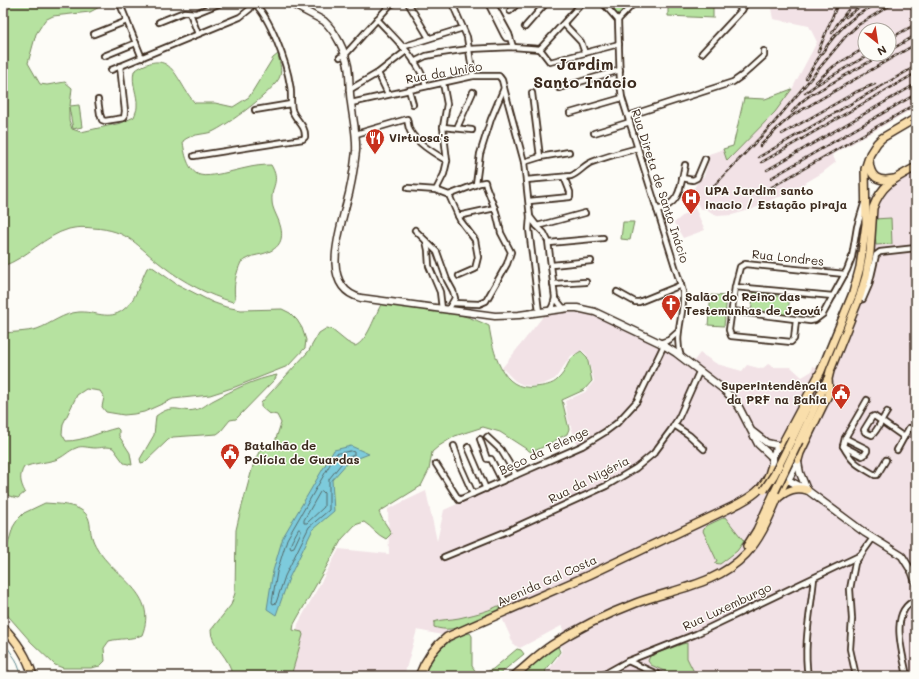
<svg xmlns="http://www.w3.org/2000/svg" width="919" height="679" viewBox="0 0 919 679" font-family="Mali,sans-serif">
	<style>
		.built { fill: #f2e2e6; fill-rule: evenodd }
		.green { fill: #b6e2a0; stroke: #78865f }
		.water { fill: #7dcbdc; stroke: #638b90 }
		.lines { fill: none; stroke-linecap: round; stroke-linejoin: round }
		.shore { stroke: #556a6a; stroke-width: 1 }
		.stream { stroke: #638b90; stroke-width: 1 }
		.minor-casing { stroke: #3b2a1e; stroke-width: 8 }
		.secondary-casing { stroke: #3b2a1e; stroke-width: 9 }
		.primary-casing { stroke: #3b2a1e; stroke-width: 10 }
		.minor { stroke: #fdfcf7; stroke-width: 4.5 }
		.secondary { stroke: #fdfcf7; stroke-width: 6 }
		.primary { stroke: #f9deab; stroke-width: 7 }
		.rail-casing { stroke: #3b2a1e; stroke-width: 2.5 }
		.rail { stroke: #fdfcf7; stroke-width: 1; stroke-dasharray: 3; stroke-linecap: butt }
		.primary-bridge-casing { stroke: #3b2a1e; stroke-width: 10; stroke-linecap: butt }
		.primary-bridge { stroke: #f9deab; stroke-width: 7 }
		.labels { text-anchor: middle; stroke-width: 3; stroke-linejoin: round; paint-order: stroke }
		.street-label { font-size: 12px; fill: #3b2a1e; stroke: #fdfcf7 }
		.poi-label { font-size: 12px; font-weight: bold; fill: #3b2a1e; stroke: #fdfcf7; text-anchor: start }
		.district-label { font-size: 16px; font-weight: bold; fill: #3b2a1e; stroke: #fdfcf7 }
	</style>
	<rect width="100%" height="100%" fill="#fdfcf7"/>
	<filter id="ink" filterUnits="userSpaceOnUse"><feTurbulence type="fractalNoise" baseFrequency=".025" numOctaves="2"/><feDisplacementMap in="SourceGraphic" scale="8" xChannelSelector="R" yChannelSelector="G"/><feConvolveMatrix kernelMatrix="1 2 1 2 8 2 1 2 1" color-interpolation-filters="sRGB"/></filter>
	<g filter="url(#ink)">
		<!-- built -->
		<g class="built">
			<path d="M770 3H916V107L832 155 836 162 822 173 785 195 773 199 753 209 732 215 717 216 706 209H700L692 192 698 181 704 176 709 160V154L733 146 744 98 765 99 792 89 817 42 809 26 773 19ZM865 30H889V54H865Z"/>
			<path d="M916 170V676H551L547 672 561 653 563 625 520 648 514 645 502 618 442 635 417 630 404 676H289L298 624 339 549 389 554 388 509 426 491 437 541 444 510 579 449 568 419 565 401 585 392 594 381 587 355 582 350 571 356 555 379 544 384 533 386 523 385 515 381 502 368 545 314 554 312 590 313 613 325 664 349 689 367 700 353 717 364 742 371 747 365 762 369 768 364 773 367H791L802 377 812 371 813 366 826 372 847 333 858 310 874 249V220L877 205 883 194 902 178Z"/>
			<path d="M693 207 695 208 705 230 683 238 674 223Z"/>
		</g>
		<!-- green -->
		<g class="green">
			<path d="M3 3H107L90 12 53 16 45 20 36 34 28 63 40 84 47 85 65 82 72 88 70 106 79 105 82 127 73 129 69 107V120L72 129 81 132 121 123 134 117C135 114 137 110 137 107 138 94 131 85 134 71 173 45 175 81 195 103H215L233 107 249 97 273 58 278 54C279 60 282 69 280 76 276 90 226 126 212 132 201 135 191 134 183 141 184 152 188 172 200 175 209 178 236 170 246 168 254 166 262 165 271 165 281 182 271 185 272 201 272 209 278 217 280 225 285 241 278 250 262 254 259 255 256 255 253 256 249 258 245 260 241 262 236 274 233 285 235 299L233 302C208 295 183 282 163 266 136 246 130 230 93 228 85 227 77 227 69 229 44 236 27 258 3 266Z"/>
			<path d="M605 3H634L617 20 602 6Z"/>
			<path d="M668 3H713V18L668 16Z"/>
			<path d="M792 89 775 112 727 161 723 149 733 146 744 98 765 99Z"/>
			<path d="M891 218 892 244 876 245 874 219Z"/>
			<path d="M623 222H634L630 240 621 239Z"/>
			<path d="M151 266 175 283 212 302 226 307 241 310 282 309 290 313 297 320 302 328 306 340 305 348 288 366 235 387 210 395 173 399 144 412 134 414 124 415 106 412 102 407 104 397 100 391 86 389 77 395 63 424 62 434 66 441C84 441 99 432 117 428L119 430V436L130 453 132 465 124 463 113 448C106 446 101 448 95 448 88 448 82 445 76 448 68 451 64 457 55 460 44 463 34 463 24 467 19 476 20 482 25 492L18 498 9 496 3 488V333C14 332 26 332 37 329 51 324 63 313 79 312 95 311 109 321 123 310 136 301 140 282 147 268Z"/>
			<path d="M754 292 790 298 787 315 751 311Z"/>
			<path d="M711 295 727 296 724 326 708 325Z"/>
			<path d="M382 303C417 308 457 309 489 326 493 351 501 392 535 387 543 386 553 385 558 379 569 369 565 360 581 351L587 357 592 381 584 390 562 400 569 429 567 434 539 449 531 452 500 432 483 427 455 436 439 446 432 452 429 470 421 486 379 512C382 521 388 525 391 534L386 539C377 535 372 527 364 522L355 525 342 539 294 624 293 630 302 632 303 635 291 676H231C231 673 231 669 230 667 225 654 211 644 211 630L231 605 235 593 236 530 239 517 254 462 260 450 274 445 281 423 277 415 268 413 261 407V403L308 352 319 333 327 328 331 329 347 342 355 346C368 341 375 314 382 303Z"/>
			<path d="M277 375 275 379 236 419 230 420 221 431 217 434 173 437 168 440 145 462 141 463 140 459 154 435 156 416C176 401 181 415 198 409 203 408 208 403 214 400 233 390 255 379 277 375Z"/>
			<path d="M45 503C58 504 74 504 84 512 92 519 89 528 92 537 93 541 95 545 97 548 114 578 159 593 142 635 131 640 120 638 109 641L104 648 105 661 100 666 91 668H63L55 665 31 642 3 610V560L13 527 18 519 24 513Z"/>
			<path d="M725 517 744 541 737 551 720 564 714 563 717 561 703 531 706 526Z"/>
			<path d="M498 606 502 608 500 610C481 619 456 635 434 627V622C441 619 450 620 459 618 472 615 486 612 498 606Z"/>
			<path d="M470 633 472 636V666L476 672 485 673 493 669 517 649 521 650 524 654 497 676H424C431 656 448 637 470 633Z"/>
			<path d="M687 643V658L696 676H675L651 665 648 661 650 656 682 644Z"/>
			<path d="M557 644 560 652 545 671 550 676H519Z"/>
		</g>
		<!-- water -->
		<path class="water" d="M351 446 369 454 348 462 332 480 334 511 313 529 289 578 276 615 267 609 273 571 283 537 334 450Z"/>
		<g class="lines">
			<!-- shore -->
			<g class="shore">
				<path d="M351 451 354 452V455L345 459 329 479V510L309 527 285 576 276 603 273 604 272 602 277 572 287 539 336 454Z"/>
				<path d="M322 491 324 493V507L307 523H304V520L320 492Z"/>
				<path d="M299 529 301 530V532L294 547 291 548 290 546 292 541Z"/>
			</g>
			<!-- stream -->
			<path class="stream" d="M3 641 16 660 22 676"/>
			<!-- minor casing -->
			<g class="minor-casing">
				<g id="minor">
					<path d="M408 3 429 38"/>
					<path d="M452 3 467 37 473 76"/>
					<path d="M488 3 504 35 506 38H510"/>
					<path d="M492 3 509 34 513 47"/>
					<path d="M603 3 618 20 620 83 622 98 683 292C685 315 673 335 681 357"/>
					<path d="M736 3 742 10"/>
					<path d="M120 4 142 58"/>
					<path d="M305 11 310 3"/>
					<path d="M510 11 518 3"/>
					<path d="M190 13 198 34"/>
					<path d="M377 19C395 39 419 59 426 86"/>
					<path d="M618 20 634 3"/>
					<path d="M159 22 184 12 196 13 221 3"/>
					<path d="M564 24 581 42 585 53"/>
					<path d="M525 27 546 3"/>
					<path d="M94 34 127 21"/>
					<path d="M402 47 463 28"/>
					<path d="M540 49 550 62 619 44"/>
					<path d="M540 49 582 3"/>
					<path d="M702 53 742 10 746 3"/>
					<path d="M104 56 136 43"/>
					<path d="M340 57 345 55 390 5 394 3"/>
					<path d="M414 62 426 56 441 53 469 49 513 47 540 49"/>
					<path d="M111 70 240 17 250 9 251 3"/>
					<path d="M378 73 388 94"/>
					<path d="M504 88 524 162 530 217 537 226 544 233 548 241 555 298 553 305 550 311"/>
					<path d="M559 88 620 70"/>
					<path d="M349 90 378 73 406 51"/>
					<path d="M409 90 413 104"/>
					<path d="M532 93 540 157"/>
					<path d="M98 100 100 114 102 120 105 121 124 118 125 111 120 66"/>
					<path d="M351 103 473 76H499L502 80 504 88 491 119 480 154 476 184"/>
					<path d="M255 110 291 104"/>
					<path d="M570 113 622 98"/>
					<path d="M628 116 733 82 743 75 764 56V51"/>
					<path d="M443 127 472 130"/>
					<path d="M457 128 473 92"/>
					<path d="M594 133 630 122"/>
					<path d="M356 134 407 119C408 123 408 127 410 131 418 144 434 153 447 161"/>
					<path d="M194 156 303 139 305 137C306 125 295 120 292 110 290 102 292 93 290 85 287 64 270 17 254 3"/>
					<path d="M524 162 540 157 569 152"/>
					<path d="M682 178 693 180 697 178 705 159"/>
					<path d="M526 180 571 176C579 173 584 165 592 162 607 156 623 152 638 148"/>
					<path d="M408 188 436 190 449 195 480 183 485 182 486 186 496 212 501 233 511 252 507 264 486 301 479 304 453 303"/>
					<path d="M436 190 444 174 447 161 443 127 447 104 443 83"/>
					<path d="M449 195 460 220 475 240 478 257 475 269 459 276"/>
					<path d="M529 201 570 197V192L564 177"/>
					<path d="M657 210C682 203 680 186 685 165"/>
					<path d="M458 216 495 208"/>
					<path d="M530 217 529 229 539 312"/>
					<path d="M537 226 585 213"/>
					<path d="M415 230 426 241 428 250 429 266 440 292 442 309"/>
					<path d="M426 241 437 252 447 280 453 291 455 298 448 310"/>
					<path d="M549 243 603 238"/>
					<path d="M552 265 591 261"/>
					<path d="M553 284 586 282"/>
					<path d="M735 287 833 296"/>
					<path d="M617 292 635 302H639L681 285"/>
					<path d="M555 298 564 309"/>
					<path d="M863 299 869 285 876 255 880 252 916 248"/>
					<path d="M732 311 810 321 815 320 823 314 847 270 852 257 857 227 864 204"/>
					<path d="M796 320 794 339 791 342 731 336 729 330 735 287 740 267 745 264 845 274"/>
					<path d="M660 343 669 340 678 332"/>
					<path d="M867 400 845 438 843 446C853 464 858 465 875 475H877L886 460"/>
					<path d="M887 412C882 419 878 430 872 435L865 432 864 430 872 417 874 416 904 437"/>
					<path d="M674 425 689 435 704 449"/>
					<path d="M487 437 501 450 516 475"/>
					<path d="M480 439 487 459H491L502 481"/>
					<path d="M454 446 461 467 473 494"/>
					<path d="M843 446 862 456 865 454 867 451V449L845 438"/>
					<path d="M468 447 486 489"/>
					<path d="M897 450 909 428"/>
					<path d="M436 464 459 500 582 446 605 432 617 423 637 401 664 345"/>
					<path d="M444 557 505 532 606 486 636 468 654 453 671 430 679 417 699 372"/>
					<path d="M628 661 661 676"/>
					<path d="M601 676 628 661 696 634 861 555"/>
					<path d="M808 676C803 644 811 610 814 578"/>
					<path d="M856 676 850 649 852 619 850 589 855 563 873 538"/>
					<path d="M907 676C903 654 888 611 916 600"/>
				</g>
			</g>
			<!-- secondary casing -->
			<g class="secondary-casing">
				<g id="secondary">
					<path d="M290 3 324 21C336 32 345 51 348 66 350 78 349 91 351 103 353 119 357 135 356 151 354 169 351 188 346 205 339 233 320 288 361 298L495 316 519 315 569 308H577L595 312 660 343 676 353 723 389 732 398 739 407 758 444 773 458"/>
					<path d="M753 432 767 443 785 447"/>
					<path d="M798 462 800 473 807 490"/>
					<path d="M772 471C770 463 773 453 778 447"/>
					<path d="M788 480 807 490 865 533 902 556 912 572 916 583"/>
					<path d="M786 482 788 480 798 462 796 457"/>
				</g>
			</g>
			<!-- primary casing -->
			<g class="primary-casing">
				<g id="primary">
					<path d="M869 160C870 178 878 182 894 179"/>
					<path d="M792 439 809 403"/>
					<path d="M799 441 827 380"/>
					<path d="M781 446 821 371 853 293 860 267 866 224 865 169 870 154 877 143 882 138 916 118"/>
					<path d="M798 460 800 453 828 395 829 391 828 379 830 371 860 296 866 276 870 252 873 208C881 185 895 178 916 167"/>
					<path d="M779 497C788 490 796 487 807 490"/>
					<path d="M747 546 757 530 775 491"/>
					<path d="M3 627C18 642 27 656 33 676"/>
					<path d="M3 670 6 676"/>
					<path d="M419 676C425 660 434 647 447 637L589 575 732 507C750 498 766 489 771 468"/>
					<path d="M514 676C527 666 538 654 552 645 578 628 607 614 636 603 673 589 717 585 746 554 765 534 773 506 785 482"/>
				</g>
			</g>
			<!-- minor -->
			<use href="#minor" class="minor"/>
			<!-- secondary -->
			<use href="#secondary" class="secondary"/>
			<!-- primary -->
			<use href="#primary" class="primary"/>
			<!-- rail casing -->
			<g class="rail-casing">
				<g id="rail">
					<path d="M846 17 865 3"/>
					<path d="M832 33 836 26 848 10"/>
					<path d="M889 39 916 24"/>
					<path d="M889 51 916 35"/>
					<path d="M818 52 838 3"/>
					<path d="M806 78C819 57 832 35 852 19 859 13 870 8 878 3"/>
					<path d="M816 82 834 66 865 48"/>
					<path d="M805 93 816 85 870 54"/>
					<path d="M792 112 801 102 809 96 883 54"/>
					<path d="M782 134 856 92 875 84"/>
					<path d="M760 146 781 125 793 115 916 44"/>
					<path d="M759 157 916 66"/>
					<path d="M762 162 916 73"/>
					<path d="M767 170 916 84"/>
					<path d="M771 178 916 94"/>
					<path d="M708 192 773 124 846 36 858 25 894 3"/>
					<path d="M758 195 916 104"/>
				</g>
			</g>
			<!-- rail -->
			<use href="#rail" class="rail"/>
			<!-- primary-bridge casing -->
			<g class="primary-bridge-casing">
				<g id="primary-bridge">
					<path d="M764 490 774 475 792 439"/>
					<path d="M775 491 799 441"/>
				</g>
			</g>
			<!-- primary-bridge -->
			<use href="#primary-bridge" class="primary-bridge"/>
		</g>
	</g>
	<!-- icons -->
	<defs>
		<g id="restaurant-pin" transform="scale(1)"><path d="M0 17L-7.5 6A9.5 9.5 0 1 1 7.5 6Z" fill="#c8321e" stroke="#fdfcf7"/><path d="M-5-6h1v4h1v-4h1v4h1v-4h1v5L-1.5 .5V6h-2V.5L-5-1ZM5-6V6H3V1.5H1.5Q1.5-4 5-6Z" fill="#fff"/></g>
		<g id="hospital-pin" transform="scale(1)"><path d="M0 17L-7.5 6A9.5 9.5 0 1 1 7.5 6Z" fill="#c8321e" stroke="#fdfcf7"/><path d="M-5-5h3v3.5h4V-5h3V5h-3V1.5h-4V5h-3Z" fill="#fff"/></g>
		<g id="church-pin" transform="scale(1)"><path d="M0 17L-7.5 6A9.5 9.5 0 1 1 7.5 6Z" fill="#c8321e" stroke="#fdfcf7"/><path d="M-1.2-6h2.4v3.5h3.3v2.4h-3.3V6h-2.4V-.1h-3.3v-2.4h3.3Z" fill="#fff"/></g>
		<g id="civic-pin" transform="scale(1)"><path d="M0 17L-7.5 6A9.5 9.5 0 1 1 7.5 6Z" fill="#c8321e" stroke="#fdfcf7"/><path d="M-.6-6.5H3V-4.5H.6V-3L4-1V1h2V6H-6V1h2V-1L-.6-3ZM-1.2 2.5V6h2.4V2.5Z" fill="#fff"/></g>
	</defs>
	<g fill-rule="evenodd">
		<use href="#restaurant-pin" x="375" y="138"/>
		<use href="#hospital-pin" x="691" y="198"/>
		<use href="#church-pin" x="671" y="304"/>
		<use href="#civic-pin" x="841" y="393"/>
		<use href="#civic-pin" x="230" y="453"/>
	</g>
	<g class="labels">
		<!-- street labels -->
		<g class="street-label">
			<text transform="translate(444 73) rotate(-10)" y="4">Rua da União</text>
			<text transform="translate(660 186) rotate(72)" y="4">Rua Direta de Santo Inácio</text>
			<text transform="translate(788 258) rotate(6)" y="4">Rua Londres</text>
			<text transform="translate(544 451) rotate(-25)" y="4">Beco da Telenge</text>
			<text transform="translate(589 480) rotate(-27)" y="4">Rua da Nigéria</text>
			<text transform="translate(547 581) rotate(-24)" y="4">Avenida Gal Costa</text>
			<text transform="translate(727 607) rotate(-25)" y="4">Rua Luxemburgo</text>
		</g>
		<!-- poi labels -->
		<g class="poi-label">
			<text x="389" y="142">Virtuosa's</text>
			<text x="705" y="195">UPA Jardim santo<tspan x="705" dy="14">inacio / Estação piraja</tspan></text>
			<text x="685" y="301">Salão do Reino das<tspan x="685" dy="14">Testemunhas de Jeová</tspan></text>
			<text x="827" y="390" text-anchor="end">Superintendência<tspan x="827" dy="14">da PRF na Bahia</tspan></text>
			<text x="244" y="450">Batalhão de<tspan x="244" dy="14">Polícia de Guardas</tspan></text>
		</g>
		<!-- district labels -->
		<g class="district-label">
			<text x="585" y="70">Jardim<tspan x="585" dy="18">Santo Inácio</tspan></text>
		</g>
	</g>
	<!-- margin -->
	<rect width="919" height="679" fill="none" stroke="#fdfcf7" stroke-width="16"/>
	<rect x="8" y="8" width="903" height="663" fill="none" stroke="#3b2a1e" stroke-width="1.5" filter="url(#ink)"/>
	<!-- north arrow -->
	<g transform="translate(877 42) rotate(150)"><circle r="19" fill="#fdfcf7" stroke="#afa8a0"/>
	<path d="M0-3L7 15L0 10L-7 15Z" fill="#c8321e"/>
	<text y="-6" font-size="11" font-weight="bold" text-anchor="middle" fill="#3b2a1e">N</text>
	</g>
</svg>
